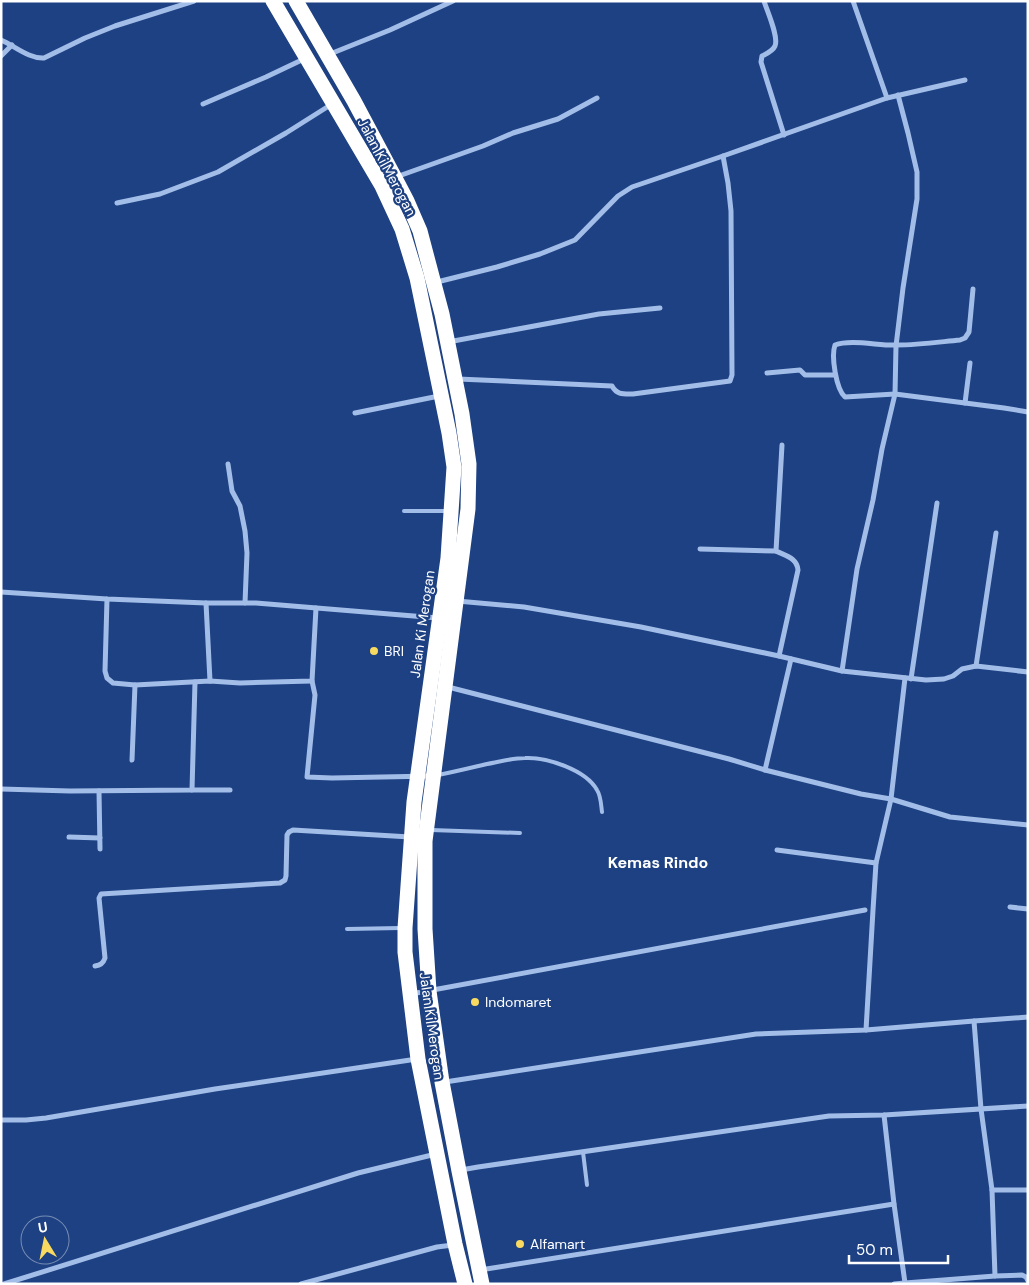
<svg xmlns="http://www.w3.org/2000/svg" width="1029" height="1285" viewBox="0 0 1029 1285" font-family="'DM Sans',sans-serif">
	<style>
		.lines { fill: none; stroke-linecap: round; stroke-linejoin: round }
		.lane { stroke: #a3bde9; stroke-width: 4 }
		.street { stroke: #a3bde9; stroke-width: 5 }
		.highway { stroke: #fff; stroke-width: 15 }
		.poi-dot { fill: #f9da61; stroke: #1d4182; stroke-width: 2 }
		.labels { text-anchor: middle; stroke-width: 4.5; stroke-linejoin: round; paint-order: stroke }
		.street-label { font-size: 14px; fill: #fff; stroke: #1d4182 }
		.poi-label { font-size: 14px; fill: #fff; stroke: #1d4182; text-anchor: start }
		.quarter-label { font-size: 16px; font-weight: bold; fill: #fff; stroke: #1d4182 }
	</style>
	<rect width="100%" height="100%" fill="#1d4182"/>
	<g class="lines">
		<!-- lane -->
		<g class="lane">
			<path d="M404 511H447"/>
			<path d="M438 775C454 772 470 768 487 764 499 762 512 758 525 758 547 757 586 770 597 790 601 796 601 805 602 812"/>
			<path d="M431 830 520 833"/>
			<path d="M347 929 400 928"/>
			<path d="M583 1152 587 1185"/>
		</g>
		<!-- street -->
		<g class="street">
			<path d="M764 1C767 11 779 37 775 46 773 51 766 54 762 56L761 62 784 135"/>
			<path d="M853 1 887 98"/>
			<path d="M1 40C15 46 29 59 44 58L85 38 115 26 194 1"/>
			<path d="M330 54 390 30 453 1"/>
			<path d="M1 56 12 45"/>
			<path d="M203 104 266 77 306 58"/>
			<path d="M396 177 483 146 513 133 558 119 597 98"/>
			<path d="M117 203 160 194 218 172 286 133 332 104"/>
			<path d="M437 282 497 267 540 254 575 240 618 196 632 187 723 156 887 98 965 80"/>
			<path d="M973 289 969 332 965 338 960 340C939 342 918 345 897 345 880 346 851 339 835 345 831 356 836 389 845 397L895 394 1004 408 1028 412"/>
			<path d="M448 342 599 314 660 308"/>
			<path d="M767 373 800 370 805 375H834"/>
			<path d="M458 379 612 386C617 395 623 394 633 394L730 381 732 375 731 211 728 183 723 156"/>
			<path d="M965 403 970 363"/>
			<path d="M355 413 439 396"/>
			<path d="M228 464 232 491 240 506 245 531 247 553 245 603"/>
			<path d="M700 549 776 551"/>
			<path d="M1 592 107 599 206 603H256L438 618"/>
			<path d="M107 599 105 671 107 678 113 683 135 685 210 681 240 683 312 681 316 608"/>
			<path d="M457 601 524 607 641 627 779 656 842 671 926 680 944 679 953 676 962 669 976 666 1028 672"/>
			<path d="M206 603 210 681"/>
			<path d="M779 656 798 570C797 558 786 556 776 551L782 445"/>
			<path d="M976 666 996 533"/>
			<path d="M842 671 857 569 873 500 882 449 895 394 896 346 903 288 917 199V172L908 133 898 95"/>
			<path d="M911 679 937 503"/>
			<path d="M312 681 315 695 307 777 332 778 432 776"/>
			<path d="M448 687 729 759 765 770 861 794 891 799 950 817 1028 825"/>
			<path d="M132 760 135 685"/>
			<path d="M765 770 791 659"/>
			<path d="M1 789 70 791 192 790 195 682"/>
			<path d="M192 790H230"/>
			<path d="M99 791 100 849"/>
			<path d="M69 837 100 838"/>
			<path d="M777 850 876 863 873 910 866 1030"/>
			<path d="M876 863 891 799 905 678"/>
			<path d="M1010 907 1028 909"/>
			<path d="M95 966C100 965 103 964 105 958L99 898 101 894 280 883 285 880 286 876 287 835 289 832 293 830 410 837"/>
			<path d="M411 994 865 910"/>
			<path d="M974 1021 981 1109 992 1190 995 1276"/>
			<path d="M445 1082 756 1034 866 1030 974 1021 1028 1017"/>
			<path d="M884 1115 894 1204 905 1283 995 1276 1022 1275 1026 1277 1028 1281"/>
			<path d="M1 1120H26L46 1118 215 1089 417 1059"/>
			<path d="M461 1170 478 1167 829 1116 884 1115 1028 1106"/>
			<path d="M992 1190H1028"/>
			<path d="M480 1270 894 1204"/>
			<path d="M4 1284 358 1173 436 1154"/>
			<path d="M301 1284 437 1247 453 1245"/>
			<path d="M894 1284 905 1283"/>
		</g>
		<!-- highway -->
		<g class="highway">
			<path d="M273 1 382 186 402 229 417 278 449 433 454 467 448 558 414 802 405 928V952L418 1059 455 1244 465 1284"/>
			<path d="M296 1 354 101 395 178 407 201 420 231 442 314 462 414 469 464 468 509 425 841V929L429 991 442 1082 459 1171 482 1284"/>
		</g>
	</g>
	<!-- markers -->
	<g class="poi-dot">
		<circle cx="374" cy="651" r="5"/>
		<circle cx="475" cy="1002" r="5"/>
		<circle cx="520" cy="1244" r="5"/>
	</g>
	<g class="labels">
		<!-- street labels -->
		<g class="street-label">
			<text transform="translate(387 167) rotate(62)" y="5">Jalan Ki Merogan</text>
			<text transform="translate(422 624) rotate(-82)" y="5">Jalan Ki Merogan</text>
			<text transform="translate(432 1026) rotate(82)" y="5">Jalan Ki Merogan</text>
		</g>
		<!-- poi labels -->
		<g class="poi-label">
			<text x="384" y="656">BRI</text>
			<text x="485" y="1007">Indomaret</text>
			<text x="530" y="1249">Alfamart</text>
		</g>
		<!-- quarter labels -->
		<g class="quarter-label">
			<text x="658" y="868">Kemas Rindo</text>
		</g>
	</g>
	<!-- border -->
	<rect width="1029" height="1285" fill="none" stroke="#ffffff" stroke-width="5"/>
	<!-- north arrow -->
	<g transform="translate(45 1240) rotate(350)"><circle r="24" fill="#1d4182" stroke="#778db4"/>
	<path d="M0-4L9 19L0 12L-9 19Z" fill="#f9da61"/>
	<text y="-8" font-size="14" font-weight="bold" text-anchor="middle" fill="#ffffff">U</text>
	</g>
	<!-- scale -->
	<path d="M849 1255v8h99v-8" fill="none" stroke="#ffffff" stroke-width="2.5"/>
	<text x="856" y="1255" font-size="15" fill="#ffffff" stroke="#1d4182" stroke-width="4" paint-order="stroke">50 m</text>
</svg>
